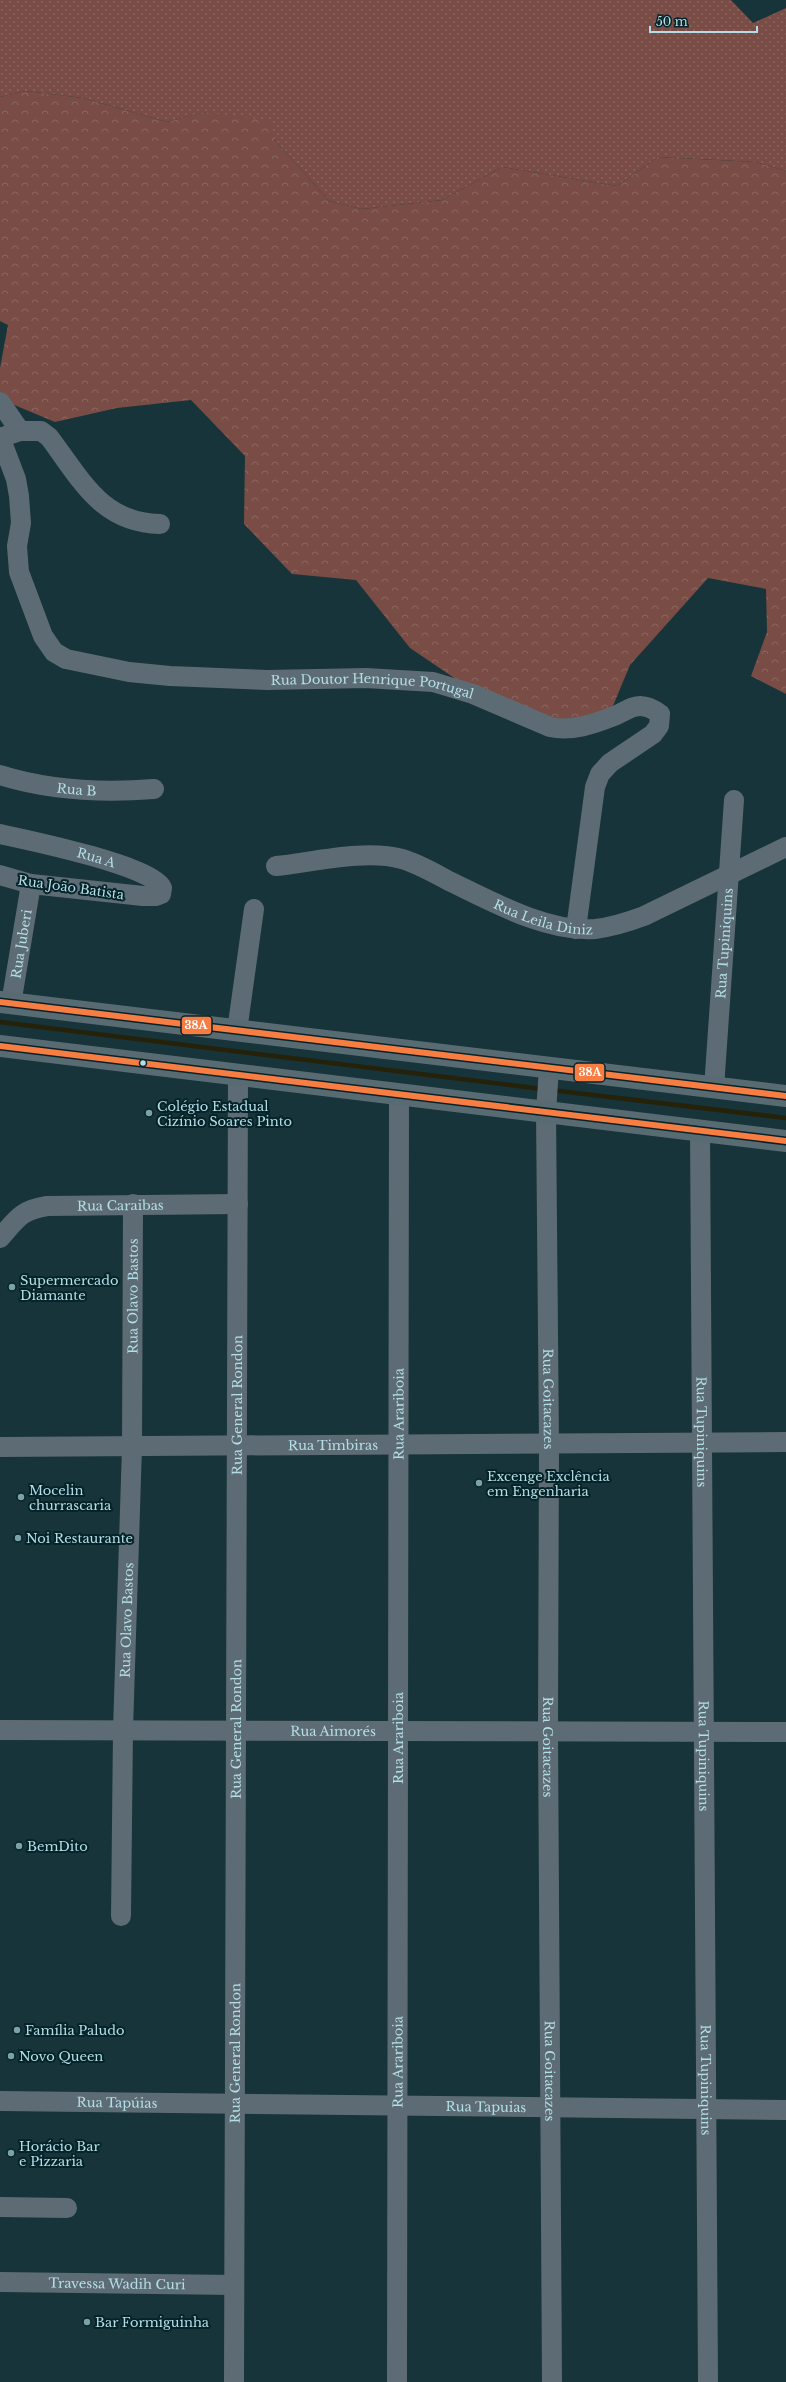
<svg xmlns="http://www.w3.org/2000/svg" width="786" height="2382" viewBox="0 0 786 2382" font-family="'Libre Baskerville',serif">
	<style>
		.grass { fill: url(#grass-dots) }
		.forest { fill: url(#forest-crowns) }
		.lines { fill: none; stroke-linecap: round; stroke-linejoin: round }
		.stream { stroke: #262109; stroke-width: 4.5 }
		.minor { stroke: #5d6b74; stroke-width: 20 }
		.major { stroke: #596b72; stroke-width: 22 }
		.bus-1-casing { stroke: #052328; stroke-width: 9 }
		.bus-1 { stroke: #f77d43; stroke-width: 6 }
		.bus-dot { fill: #b3dee6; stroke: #052328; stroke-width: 1.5 }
		.poi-dot { fill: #7ca2a9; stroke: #052328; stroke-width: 1.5 }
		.labels { text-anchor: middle; stroke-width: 4; stroke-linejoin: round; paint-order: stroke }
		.street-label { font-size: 13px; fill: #b3dee6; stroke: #052328 }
		.poi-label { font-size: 13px; fill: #b3dee6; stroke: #052328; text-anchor: start }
		.line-badge { stroke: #052328; stroke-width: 1.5 }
		.badge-label { font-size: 11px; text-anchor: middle; font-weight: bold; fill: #fff }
	</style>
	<defs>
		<pattern id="grass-dots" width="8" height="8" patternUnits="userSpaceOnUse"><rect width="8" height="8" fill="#794d45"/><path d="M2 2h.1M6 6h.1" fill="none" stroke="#8a6660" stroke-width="1.8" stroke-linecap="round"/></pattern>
		<pattern id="forest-crowns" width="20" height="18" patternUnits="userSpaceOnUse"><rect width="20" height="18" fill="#794d45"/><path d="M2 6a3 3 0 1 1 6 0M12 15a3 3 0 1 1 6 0" fill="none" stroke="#8a6660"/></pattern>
	</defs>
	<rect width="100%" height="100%" fill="#163439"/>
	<!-- grass -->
	<path class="grass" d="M0 0H731L753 23 786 8V171L756 162 658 157 617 186 502 167 442 200 362 209 329 201 274 139 205 112 167 122 83 98 26 91 0 97Z"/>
	<!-- forest -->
	<path class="forest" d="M26 91 83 98 167 122 204 112 272 121 274 139 329 201 362 209 442 200 502 167 617 186 658 157 756 162 786 171V694L751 676 767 632 766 589 708 578 630 665 610 713 559 721 472 690 410 648 356 580 292 574 244 524 245 456 191 400 117 408 55 422 0 399V368L8 325 0 321V97Z"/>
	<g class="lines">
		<!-- stream -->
		<g class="stream">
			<path d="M0 1022 542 1089"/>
			<path d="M551 1090 786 1118"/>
		</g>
		<!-- minor -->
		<g class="minor">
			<path d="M0 402 20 431 8 435"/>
			<path d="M20 431H41L49 437C81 479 101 523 160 524"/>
			<path id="s1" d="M0 437 16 479 19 496 21 523 17 546 19 572 43 636 54 652 66 659 129 672 170 676 267 680 366 678 433 682 473 694 550 727C571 732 594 724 614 716 620 714 627 709 634 707 643 704 652 708 660 714L659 726 653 734 610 763 600 774 595 787 576 929"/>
			<path id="s2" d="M0 775C51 791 102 793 154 789"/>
			<path id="s3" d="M0 834C28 840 153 866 162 888L161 894 156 896H143L31 884 0 875"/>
			<path id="s4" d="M276 866C314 862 365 849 402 859 419 864 434 873 449 881 491 901 547 933 595 929 612 927 628 922 644 916L786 847"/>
			<path id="s5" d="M11 1004 31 884"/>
			<path d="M237 1031 254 909"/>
			<path id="s6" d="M549 1068 546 1112 549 1444 548 1732 552 2382"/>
			<path id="s7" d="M714 1088 734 800"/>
			<path id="s8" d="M700 1131 708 2382"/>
			<path id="s9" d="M0 1238C17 1219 21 1210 47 1206L238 1204"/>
			<path id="s10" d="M0 1447 786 1442"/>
			<path id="s11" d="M0 1730 786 1732"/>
			<path id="s12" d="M121 1916 123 1730 132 1447 133 1204"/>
			<path id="s13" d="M0 2101 786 2110"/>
			<path d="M0 2207 67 2208"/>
			<path id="s14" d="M0 2282 234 2285"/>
			<path id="s15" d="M234 2382 238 1075"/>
			<path id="s16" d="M397 2382 399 1095"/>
		</g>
		<!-- major -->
		<g class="major">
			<path d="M0 1002 786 1096"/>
			<path d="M0 1046 786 1141"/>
		</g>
		<!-- bus-1 casing -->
		<g class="bus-1-casing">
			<g id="bus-1">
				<path d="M0 1002 786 1096"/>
				<path d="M0 1046 786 1141"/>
			</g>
		</g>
		<!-- bus-1 -->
		<use href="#bus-1" class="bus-1"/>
	</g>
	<!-- markers -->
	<circle class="bus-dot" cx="143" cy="1063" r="3.5"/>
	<g class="poi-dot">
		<circle cx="149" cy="1113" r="4"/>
		<circle cx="12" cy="1287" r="4"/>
		<circle cx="479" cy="1483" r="4"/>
		<circle cx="21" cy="1497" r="4"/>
		<circle cx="18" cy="1538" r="4"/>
		<circle cx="19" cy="1846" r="4"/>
		<circle cx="17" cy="2030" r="4"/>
		<circle cx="11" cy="2056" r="4"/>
		<circle cx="11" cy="2153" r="4"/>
		<circle cx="87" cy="2322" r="4"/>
	</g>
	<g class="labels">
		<!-- street labels -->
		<g class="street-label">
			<text dy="5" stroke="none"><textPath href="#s1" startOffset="549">Rua Doutor Henrique Portugal</textPath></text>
			<text dy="5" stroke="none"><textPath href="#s2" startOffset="78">Rua B</textPath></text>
			<text dy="5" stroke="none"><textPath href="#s3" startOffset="99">Rua A</textPath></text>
			<text transform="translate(71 887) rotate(8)" y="5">Rua João Batista</text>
			<text dy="5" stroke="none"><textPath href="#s4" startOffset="281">Rua Leila Diniz</textPath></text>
			<text dy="5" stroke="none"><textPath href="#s5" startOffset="61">Rua Juberi</textPath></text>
			<text dy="5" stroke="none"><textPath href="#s7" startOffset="145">Rua Tupiniquins</textPath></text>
			<text dy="5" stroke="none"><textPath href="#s9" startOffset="132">Rua Caraibas</textPath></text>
			<text dy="5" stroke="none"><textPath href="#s12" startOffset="620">Rua Olavo Bastos</textPath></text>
			<text dy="5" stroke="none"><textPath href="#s6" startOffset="331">Rua Goitacazes</textPath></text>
			<text dy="5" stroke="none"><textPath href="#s15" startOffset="977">Rua General Rondon</textPath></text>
			<text dy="5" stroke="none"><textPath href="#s16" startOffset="968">Rua Arariboia</textPath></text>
			<text dy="5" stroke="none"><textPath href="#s8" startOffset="301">Rua Tupiniquins</textPath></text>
			<text dy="5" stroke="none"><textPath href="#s10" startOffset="333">Rua Timbiras</textPath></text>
			<text dy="5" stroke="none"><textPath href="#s12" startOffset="296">Rua Olavo Bastos</textPath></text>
			<text dy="5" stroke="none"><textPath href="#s15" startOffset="653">Rua General Rondon</textPath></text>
			<text dy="5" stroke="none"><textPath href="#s11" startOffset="333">Rua Aimorés</textPath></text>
			<text dy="5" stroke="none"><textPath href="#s16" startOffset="644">Rua Arariboia</textPath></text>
			<text dy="5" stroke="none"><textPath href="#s6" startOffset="679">Rua Goitacazes</textPath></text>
			<text dy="5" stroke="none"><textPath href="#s8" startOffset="625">Rua Tupiniquins</textPath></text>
			<text dy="5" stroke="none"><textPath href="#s15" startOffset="329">Rua General Rondon</textPath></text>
			<text dy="5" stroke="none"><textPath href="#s16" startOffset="320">Rua Arariboia</textPath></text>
			<text dy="5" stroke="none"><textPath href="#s6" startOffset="1003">Rua Goitacazes</textPath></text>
			<text dy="5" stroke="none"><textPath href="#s8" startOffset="949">Rua Tupiniquins</textPath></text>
			<text dy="5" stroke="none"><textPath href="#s13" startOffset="117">Rua Tapúias</textPath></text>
			<text dy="5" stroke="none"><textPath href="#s13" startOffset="486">Rua Tapuias</textPath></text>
			<text dy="5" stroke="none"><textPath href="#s14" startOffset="117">Travessa Wadih Curi</textPath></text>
		</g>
		<!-- poi labels -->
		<g class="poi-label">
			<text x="157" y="1111">Colégio Estadual<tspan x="157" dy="15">Cizínio Soares Pinto</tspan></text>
			<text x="20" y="1285">Supermercado<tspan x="20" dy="15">Diamante</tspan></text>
			<text x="487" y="1481">Excenge Exclência<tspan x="487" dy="15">em Engenharia</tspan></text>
			<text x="29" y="1495">Mocelin<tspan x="29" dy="15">churrascaria</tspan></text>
			<text x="26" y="1543">Noi Restaurante</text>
			<text x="27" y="1851">BemDito</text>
			<text x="25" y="2035">Família Paludo</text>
			<text x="19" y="2061">Novo Queen</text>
			<text x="19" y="2151">Horácio Bar<tspan x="19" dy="15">e Pizzaria</tspan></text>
			<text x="95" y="2327">Bar Formiguinha</text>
		</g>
	</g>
	<g class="line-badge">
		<rect x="181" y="1016" width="31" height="19" rx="4" fill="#f77d43"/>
		<rect x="574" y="1063" width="31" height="19" rx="4" fill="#f77d43"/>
	</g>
	<g class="badge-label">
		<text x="196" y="1029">38A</text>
		<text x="590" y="1076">38A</text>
	</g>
	<!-- scale -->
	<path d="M650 26v6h107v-6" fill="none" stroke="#b3dee6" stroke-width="2"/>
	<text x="656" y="26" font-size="12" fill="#b3dee6" stroke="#052328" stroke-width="3" paint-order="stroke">50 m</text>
</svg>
